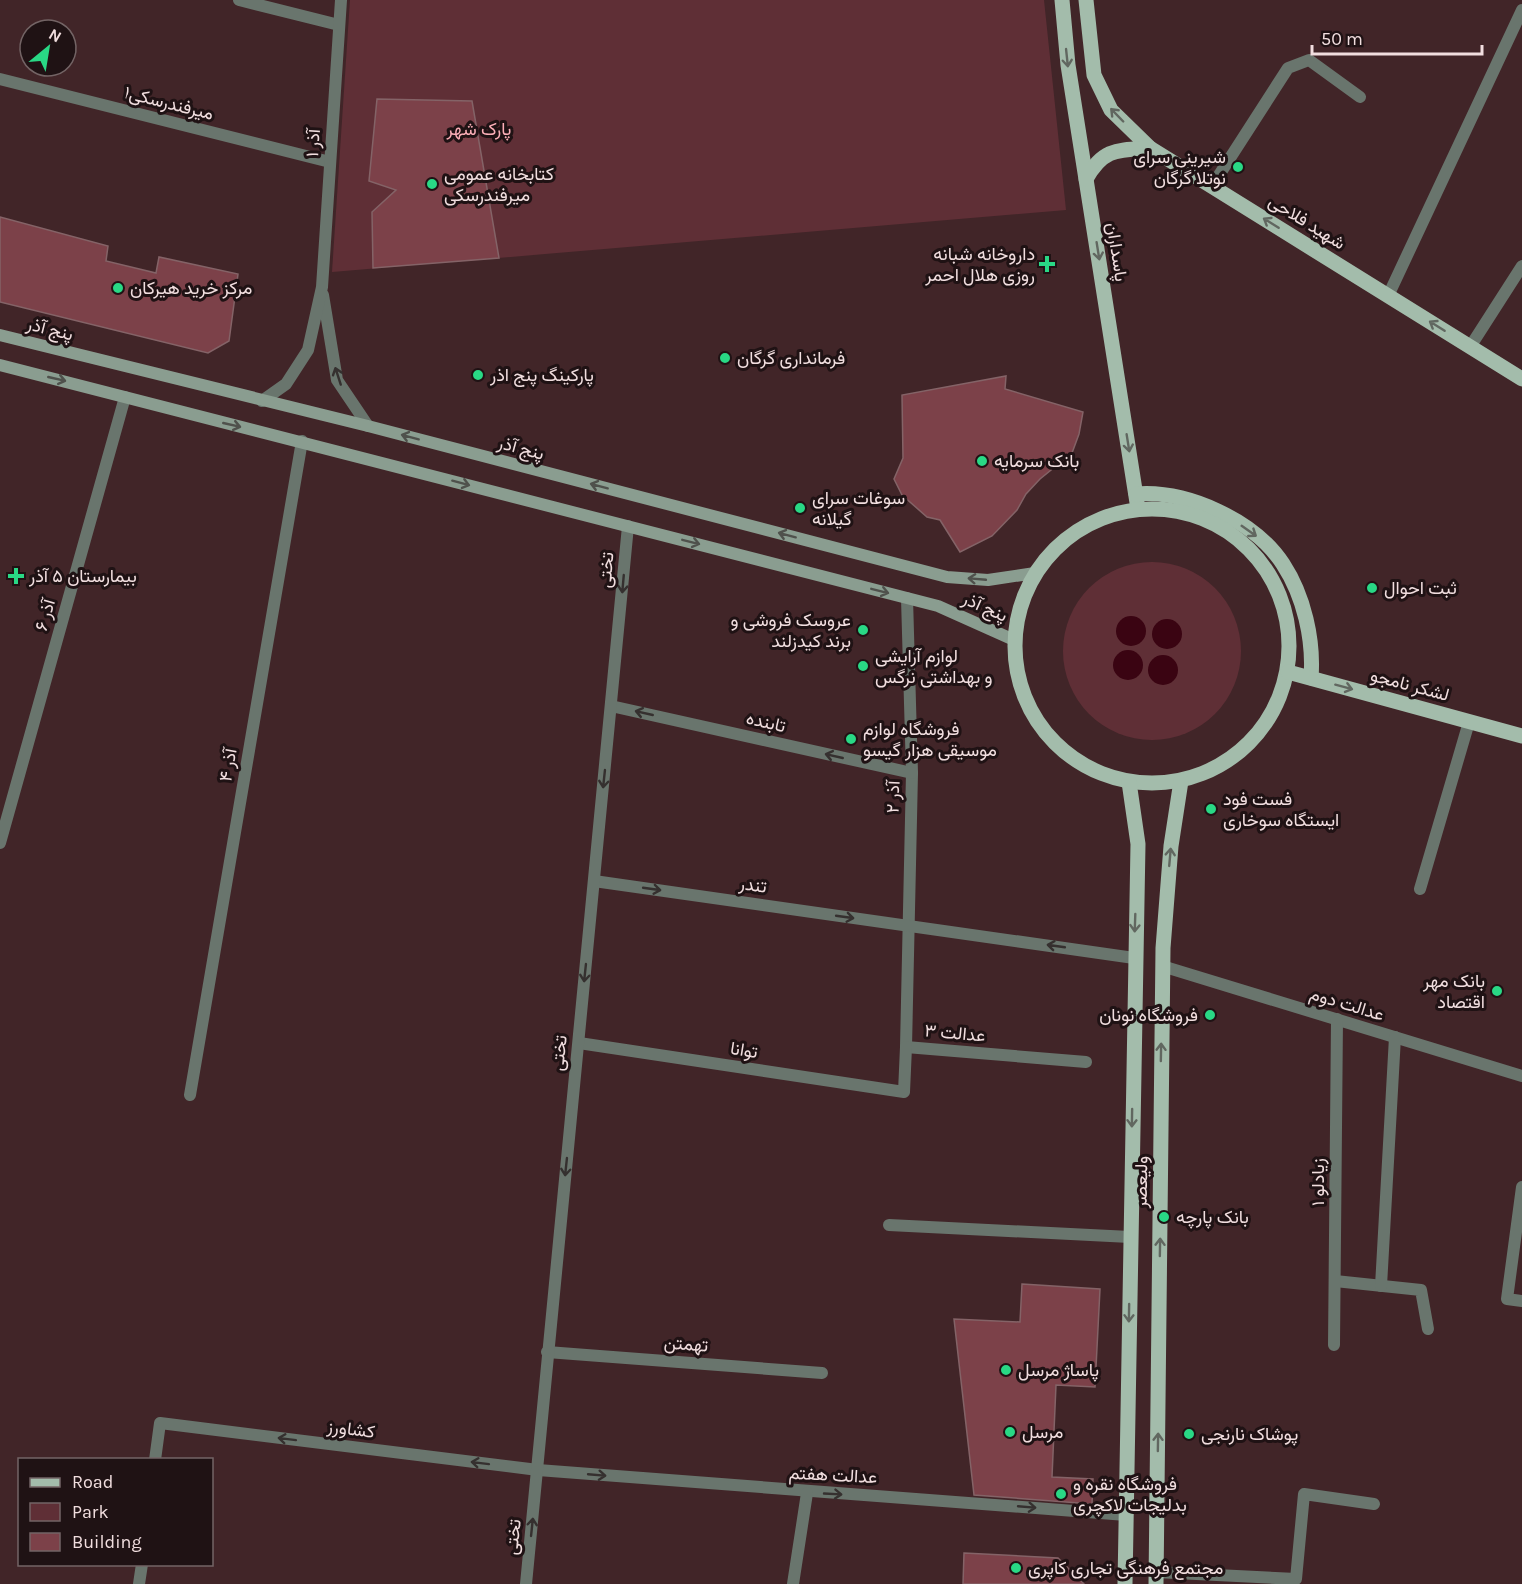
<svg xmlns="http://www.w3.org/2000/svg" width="1522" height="1584" viewBox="0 0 1522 1584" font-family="Karla,Vazirmatn,sans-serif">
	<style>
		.green { fill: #5f2f36 }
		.water { fill: #3a0412 }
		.building { fill: #7c4149; stroke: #846367; stroke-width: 1.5 }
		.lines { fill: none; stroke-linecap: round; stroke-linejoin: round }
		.minor { stroke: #69756d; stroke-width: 12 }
		.secondary { stroke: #8a9d90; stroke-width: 12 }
		.primary { stroke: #a3bcab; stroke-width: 15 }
		.oneway { stroke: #616760 }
		.oneway2 { stroke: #35302f }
		.oneway3 { stroke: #4f514c }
		.poi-dot { fill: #29d885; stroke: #1f1214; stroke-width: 2 }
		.labels { text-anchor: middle; stroke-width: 6; stroke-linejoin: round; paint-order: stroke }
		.street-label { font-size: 18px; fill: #f1dedf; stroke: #1f1214 }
		.park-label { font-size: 18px; fill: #fbaeb7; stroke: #1f1214 }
		.poi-label { font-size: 18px; fill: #f1dedf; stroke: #1f1214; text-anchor: start }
	</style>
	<rect width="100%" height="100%" fill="#412528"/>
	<!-- green -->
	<g class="green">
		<path d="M350 0H1044L1066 210 332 272Z"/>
		<circle cx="1152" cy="651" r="89"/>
	</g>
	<!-- water -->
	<g class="water">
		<circle cx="1131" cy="631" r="15"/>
		<circle cx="1167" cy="634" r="15"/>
		<circle cx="1128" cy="665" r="15"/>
		<circle cx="1163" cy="670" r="15"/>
	</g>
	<!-- building -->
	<g class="building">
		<path d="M377 99 472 101 499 258 373 268 372 212 396 190 369 181Z"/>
		<path d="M0 217 108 246 106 261 156 273 159 257 238 274 229 341 208 353 0 302Z"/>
		<path d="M1006 376 1005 389 1083 412 1079 434 1072 453 1040 479 1026 494 1017 510 992 536 960 552 940 520 927 517 902 495 894 479 903 458 902 395Z"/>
		<path d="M1022 1284 1100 1289 1095 1387 1056 1385 1052 1477 1093 1479 1092 1504 974 1495 954 1319 1020 1322Z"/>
		<path d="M964 1553 1058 1558 1084 1584H963Z"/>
	</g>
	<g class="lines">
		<!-- minor -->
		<g class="minor">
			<path d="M239 0 339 25"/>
			<path d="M0 79 330 162"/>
			<path d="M1212 186 1288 68 1309 60 1360 97"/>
			<path d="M323 295 337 380 368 426"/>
			<path d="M1388 296 1522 10"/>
			<path d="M1470 347 1522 266"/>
			<path d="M262 401 286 384 308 350 322 287 341 0"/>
			<path d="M907 598 912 773 906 1047 1086 1062"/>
			<path d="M611 706 912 773"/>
			<path d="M0 843 125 397"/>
			<path d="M594 881 1134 958"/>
			<path d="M1420 889 1469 722"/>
			<path d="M1162 966 1522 1076"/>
			<path d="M579 1043 904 1092 906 1047"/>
			<path d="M190 1095 302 441"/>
			<path d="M1522 1187 1507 1299 1522 1301"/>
			<path d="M889 1225 1130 1237"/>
			<path d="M1335 1281 1421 1290 1428 1329"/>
			<path d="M1381 1286 1395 1037"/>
			<path d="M1334 1345 1337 1019"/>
			<path d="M547 1352 822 1373"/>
			<path d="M155 1460 160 1423 538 1470 1126 1515"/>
			<path d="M1156 1572 1296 1579 1304 1494 1374 1504"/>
			<path d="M139 1584 142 1564"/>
			<path d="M526 1584 628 526"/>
			<path d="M793 1584 807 1493"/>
		</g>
		<!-- secondary -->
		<g class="secondary">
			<path d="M0 335 368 426 947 577 988 580 1035 573"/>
			<path d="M0 365 938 606 1014 640"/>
		</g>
		<!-- primary -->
		<g class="primary">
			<path d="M1062 0 1068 65 1138 509"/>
			<path d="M1086 0 1094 75 1111 110 1150 148 1522 379"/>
			<path d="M1086 179C1103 148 1118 150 1150 148"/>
			<path d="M1136 494C1187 490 1254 520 1283 564 1304 596 1314 640 1311 678"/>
			<circle cx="1152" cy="646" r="137"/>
			<path d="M1288 672 1522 736"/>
			<path d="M1125 1584 1138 844 1129 782"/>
			<path d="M1156 1584 1163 948 1171 846 1181 781"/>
		</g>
	</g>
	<!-- one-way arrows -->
	<defs><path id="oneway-shaft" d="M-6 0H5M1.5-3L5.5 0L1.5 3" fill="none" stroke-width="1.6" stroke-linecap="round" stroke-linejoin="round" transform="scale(1.5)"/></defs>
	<g class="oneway">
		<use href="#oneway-shaft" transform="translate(1067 58) rotate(84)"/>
		<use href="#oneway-shaft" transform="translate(1117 115) rotate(-134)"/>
		<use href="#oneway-shaft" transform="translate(1271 223) rotate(-148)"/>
		<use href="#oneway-shaft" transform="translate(1098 251) rotate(81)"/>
		<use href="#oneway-shaft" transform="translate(1437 326) rotate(-148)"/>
		<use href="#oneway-shaft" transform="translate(1128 443) rotate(81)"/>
		<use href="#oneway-shaft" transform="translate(1249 531) rotate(35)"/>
		<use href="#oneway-shaft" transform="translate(1344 687) rotate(15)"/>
		<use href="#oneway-shaft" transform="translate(1170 857) rotate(-85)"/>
		<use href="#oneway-shaft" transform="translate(1135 923) rotate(92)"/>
		<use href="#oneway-shaft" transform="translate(1161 1052) rotate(-89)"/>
		<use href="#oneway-shaft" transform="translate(1132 1118) rotate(91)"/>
		<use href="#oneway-shaft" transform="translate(1160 1247) rotate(-89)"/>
		<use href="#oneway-shaft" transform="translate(1129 1313) rotate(91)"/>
		<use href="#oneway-shaft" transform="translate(1158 1442) rotate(-89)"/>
	</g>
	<g class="oneway2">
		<use href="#oneway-shaft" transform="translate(338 376) rotate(-108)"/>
		<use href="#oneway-shaft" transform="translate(623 584) rotate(95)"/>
		<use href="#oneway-shaft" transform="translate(644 713) rotate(-167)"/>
		<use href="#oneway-shaft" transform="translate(834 756) rotate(-167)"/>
		<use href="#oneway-shaft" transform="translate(604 779) rotate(96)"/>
		<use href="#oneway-shaft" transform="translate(652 889) rotate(8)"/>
		<use href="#oneway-shaft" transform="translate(845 917) rotate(8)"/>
		<use href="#oneway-shaft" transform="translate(1056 946) rotate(-172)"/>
		<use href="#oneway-shaft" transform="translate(585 973) rotate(96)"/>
		<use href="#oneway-shaft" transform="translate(566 1167) rotate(96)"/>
		<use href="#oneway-shaft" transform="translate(287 1439) rotate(-173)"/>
		<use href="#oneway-shaft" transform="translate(480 1463) rotate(-173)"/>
		<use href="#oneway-shaft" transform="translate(597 1475) rotate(5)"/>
		<use href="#oneway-shaft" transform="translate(833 1494) rotate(3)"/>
		<use href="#oneway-shaft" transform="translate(1027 1507) rotate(5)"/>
		<use href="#oneway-shaft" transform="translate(532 1527) rotate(-84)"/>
	</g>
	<g class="oneway3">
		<use href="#oneway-shaft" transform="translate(57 379) rotate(13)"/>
		<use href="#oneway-shaft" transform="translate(232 425) rotate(13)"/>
		<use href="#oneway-shaft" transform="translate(410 437) rotate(-165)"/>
		<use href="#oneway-shaft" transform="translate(461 483) rotate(15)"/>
		<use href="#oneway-shaft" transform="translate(599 486) rotate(-165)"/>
		<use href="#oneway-shaft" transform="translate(787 535) rotate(-165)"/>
		<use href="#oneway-shaft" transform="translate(691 542) rotate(14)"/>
		<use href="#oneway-shaft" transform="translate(977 579) rotate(-175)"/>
		<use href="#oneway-shaft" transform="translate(880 591) rotate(14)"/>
	</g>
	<!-- markers -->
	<g class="poi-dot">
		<circle cx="1238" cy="167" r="6"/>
		<circle cx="432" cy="184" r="6"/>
		<path d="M1044 255h6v6h6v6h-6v6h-6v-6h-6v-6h6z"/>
		<circle cx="118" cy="288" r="6"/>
		<circle cx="725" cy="358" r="6"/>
		<circle cx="478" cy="375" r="6"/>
		<circle cx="982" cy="461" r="6"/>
		<circle cx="800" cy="508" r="6"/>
		<path d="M13 567h6v6h6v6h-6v6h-6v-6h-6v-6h6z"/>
		<circle cx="1372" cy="588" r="6"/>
		<circle cx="863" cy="630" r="6"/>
		<circle cx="863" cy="666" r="6"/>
		<circle cx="851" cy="739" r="6"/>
		<circle cx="1211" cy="809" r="6"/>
		<circle cx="1497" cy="991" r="6"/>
		<circle cx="1210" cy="1015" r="6"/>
		<circle cx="1164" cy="1217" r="6"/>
		<circle cx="1006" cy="1370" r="6"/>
		<circle cx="1010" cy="1432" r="6"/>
		<circle cx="1189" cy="1434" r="6"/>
		<circle cx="1061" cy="1494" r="6"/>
		<circle cx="1016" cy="1568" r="6"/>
	</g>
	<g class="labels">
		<!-- street labels -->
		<g class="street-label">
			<text transform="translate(169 103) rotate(14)" y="6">میرفندرسکی۱</text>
			<text transform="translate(313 143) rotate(-86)" y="6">۱ آذر</text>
			<text transform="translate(1307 222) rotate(32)" y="6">شهید فلاحی</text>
			<text transform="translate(1117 252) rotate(81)" y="6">پاسداران</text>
			<text transform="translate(50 329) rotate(14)" y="6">پنج آذر</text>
			<text transform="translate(521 448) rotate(15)" y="6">پنج آذر</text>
			<text transform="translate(606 570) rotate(-85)" y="6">تختی</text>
			<text transform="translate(985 607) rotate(24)" y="6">پنج آذر</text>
			<text transform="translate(45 615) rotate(-74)" y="6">آذر ۶</text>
			<text transform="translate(1410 685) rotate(15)" y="6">لشکر نامجو</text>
			<text transform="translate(766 722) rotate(13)" y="6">تابنده</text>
			<text transform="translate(228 765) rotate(-80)" y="6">آذر ۴</text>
			<text transform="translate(893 797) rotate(-88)" y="6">۲ آذر</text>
			<text transform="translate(753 885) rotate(8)" y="6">تندر</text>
			<text transform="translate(1347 1004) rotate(17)" y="6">عدالت دوم</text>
			<text transform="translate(955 1033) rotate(5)" y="6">عدالت ۳</text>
			<text transform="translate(744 1050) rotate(9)" y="6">توانا</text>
			<text transform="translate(559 1053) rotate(-84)" y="6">تختی</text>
			<text transform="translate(1141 1182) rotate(-89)" y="6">ولیعصر</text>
			<text transform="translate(1318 1182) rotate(-90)" y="6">زیادلو ۱</text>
			<text transform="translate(686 1344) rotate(4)" y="6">تهمتن</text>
			<text transform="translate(351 1429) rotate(7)" y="6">کشاورز</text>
			<text transform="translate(833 1475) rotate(3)" y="6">عدالت هفتم</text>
			<text transform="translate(513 1537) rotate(-84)" y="6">تختی</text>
		</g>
		<!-- park labels -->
		<g class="park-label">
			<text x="479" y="135">پارک شهر</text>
		</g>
		<!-- poi labels -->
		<g class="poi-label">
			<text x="1226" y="163" text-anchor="end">شیرینی سرای<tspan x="1226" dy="21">نوتلا گرگان</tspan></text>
			<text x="444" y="180">کتابخانه عمومی<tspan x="444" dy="21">میرفندرسکی</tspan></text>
			<text x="1035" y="260" text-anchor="end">داروخانه شبانه<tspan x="1035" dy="21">روزی هلال احمر</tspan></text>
			<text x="130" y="294">مرکز خرید هیرکان</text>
			<text x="737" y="364">فرمانداری گرگان</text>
			<text x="490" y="381">پارکینگ پنج اذر</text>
			<text x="994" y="467">بانک سرمایه</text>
			<text x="812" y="504">سوغات سرای<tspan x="812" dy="21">گیلانه</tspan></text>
			<text x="29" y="582">بیمارستان ۵ آذر</text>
			<text x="1384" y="594">ثبت احوال</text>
			<text x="851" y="626" text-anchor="end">عروسک فروشی و<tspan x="851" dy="21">برند کیدزلند</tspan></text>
			<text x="875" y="662">لوازم آرایشی<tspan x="875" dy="21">و بهداشتی نرگس</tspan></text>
			<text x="863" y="735">فروشگاه لوازم<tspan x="863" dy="21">موسیقی هزار گیسو</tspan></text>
			<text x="1223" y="805">فست فود<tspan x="1223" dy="21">ایستگاه سوخاری</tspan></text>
			<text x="1485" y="987" text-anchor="end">بانک مهر<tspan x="1485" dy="21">اقتصاد</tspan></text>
			<text x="1198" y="1021" text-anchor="end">فروشگاه نونان</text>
			<text x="1176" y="1223">بانک پارچه</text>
			<text x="1018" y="1376">پاساژ مرسل</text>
			<text x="1022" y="1438">مرسل</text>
			<text x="1201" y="1440">پوشاک نارنجی</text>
			<text x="1073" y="1490">فروشگاه نقره و<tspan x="1073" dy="21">بدلیجات لاکچری</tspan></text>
			<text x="1028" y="1574">مجتمع فرهنگی تجاری کاپری</text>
		</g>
	</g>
	<!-- legend -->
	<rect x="18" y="1458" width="195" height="108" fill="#1f1214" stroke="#736465" stroke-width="1.5"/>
	<rect x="30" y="1478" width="30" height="9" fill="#a3bcab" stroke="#736465" stroke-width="1.5"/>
	<text x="72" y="1488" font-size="18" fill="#f1dedf">Road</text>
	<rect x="30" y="1503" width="30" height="18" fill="#5f2f36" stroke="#736465" stroke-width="1.5"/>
	<text x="72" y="1518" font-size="18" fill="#f1dedf">Park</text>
	<rect x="30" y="1533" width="30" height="18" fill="#7c4149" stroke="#736465" stroke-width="1.5"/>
	<text x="72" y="1548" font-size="18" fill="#f1dedf">Building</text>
	<!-- north arrow -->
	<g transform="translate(48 48) rotate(30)"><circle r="28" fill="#1f1214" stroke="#736465" stroke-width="1.5"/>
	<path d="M0-4.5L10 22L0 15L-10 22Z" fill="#29d885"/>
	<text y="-9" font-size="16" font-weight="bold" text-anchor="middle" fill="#f1dedf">N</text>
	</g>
	<!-- scale -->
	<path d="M1312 45v9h170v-9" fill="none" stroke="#f1dedf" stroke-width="3"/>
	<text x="1321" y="45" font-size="18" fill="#f1dedf" stroke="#1f1214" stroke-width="4.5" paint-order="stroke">50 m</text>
</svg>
